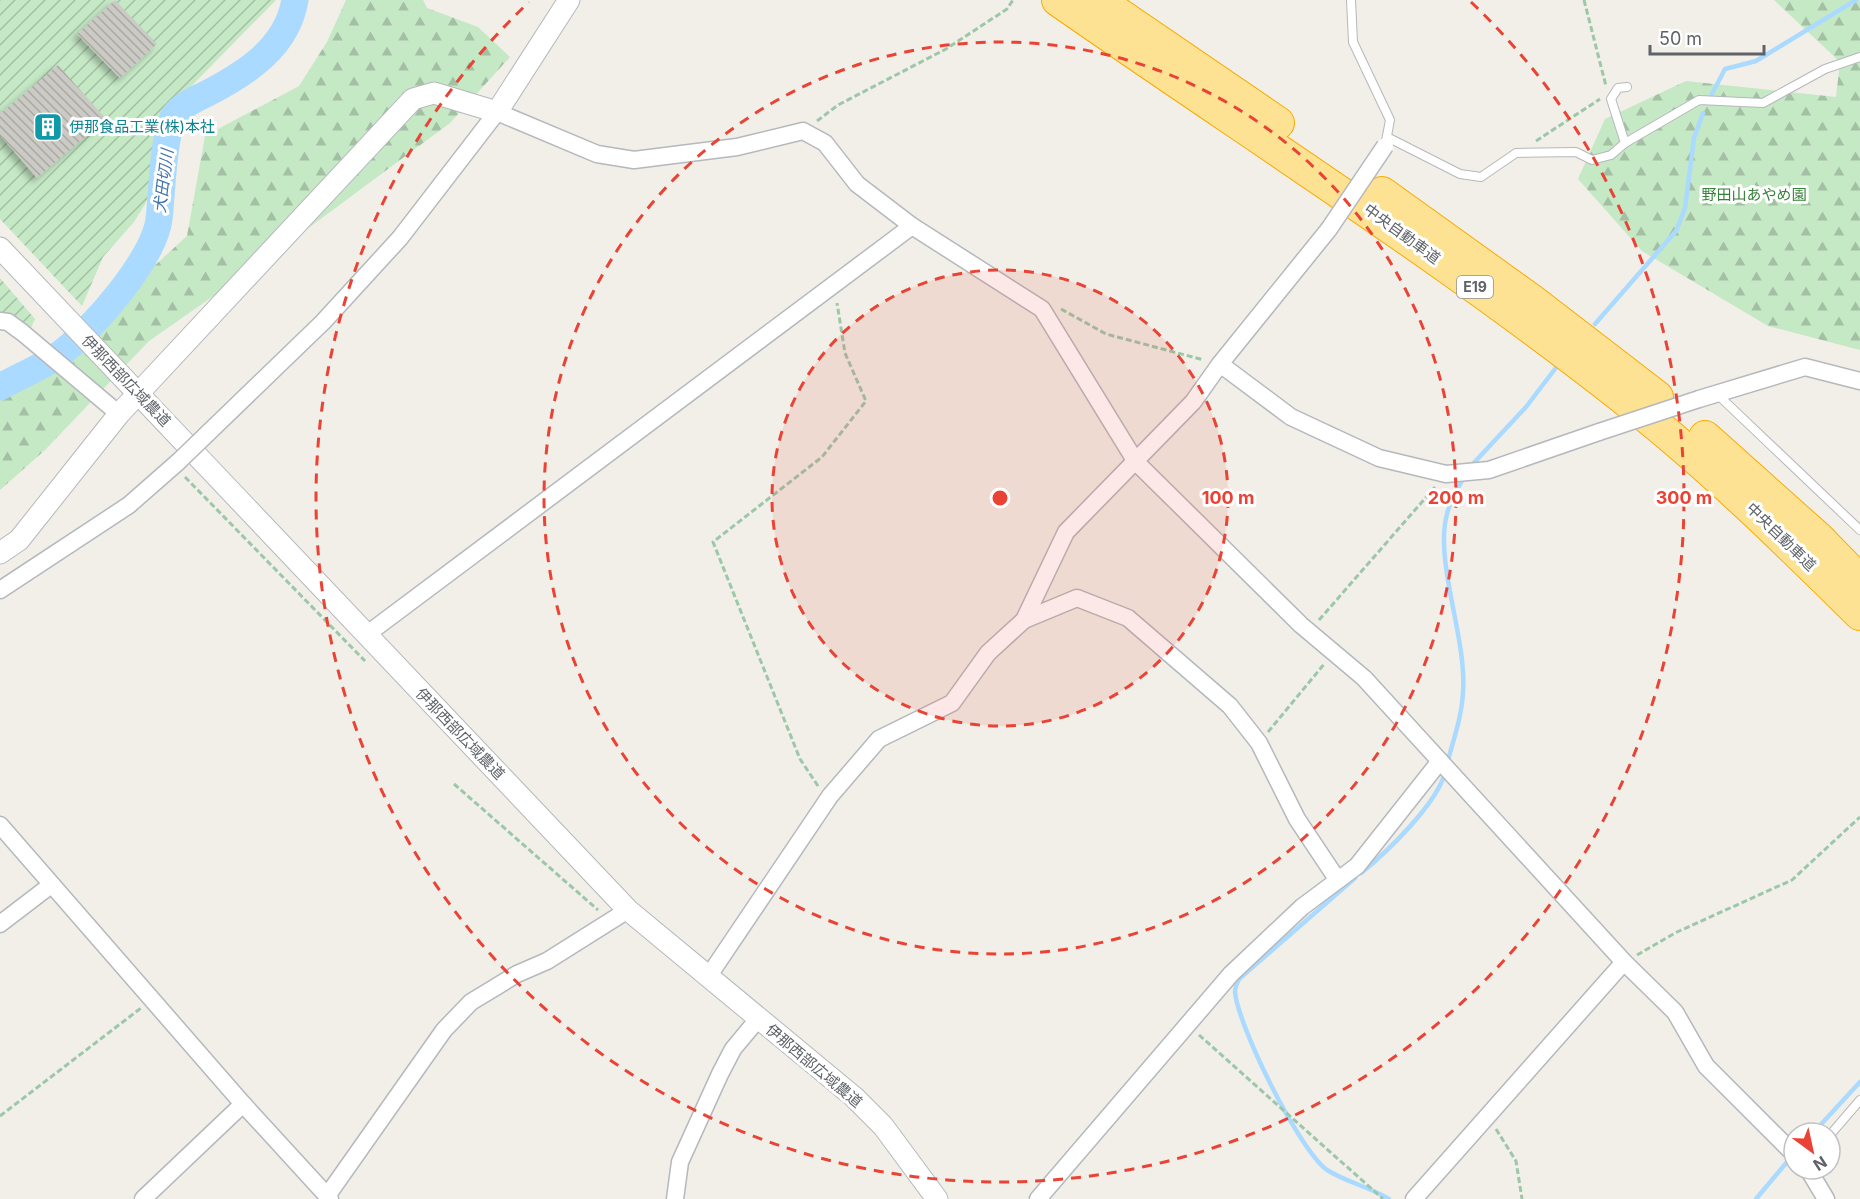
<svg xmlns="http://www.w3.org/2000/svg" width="1860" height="1199" viewBox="0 0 1860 1199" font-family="Inter,'Noto Sans JP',sans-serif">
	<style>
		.forest { fill: url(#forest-firs) }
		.garden { fill: url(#garden-furrows) }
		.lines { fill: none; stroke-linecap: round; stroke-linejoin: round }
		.stream { stroke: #aadaff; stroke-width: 4.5 }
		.river { stroke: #aadaff; stroke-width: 27 }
		.building { fill: url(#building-back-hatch); filter: url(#shadow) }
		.service-casing { stroke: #b5b8bc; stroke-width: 10 }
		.minor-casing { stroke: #b5b8bc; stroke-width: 19 }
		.tertiary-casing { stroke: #b5b8bc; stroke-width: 23 }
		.motorway-casing { stroke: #f9ab00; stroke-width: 34 }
		.path { stroke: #9cc7a9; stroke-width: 3; stroke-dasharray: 6 3; stroke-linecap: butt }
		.service { stroke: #fff; stroke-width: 8 }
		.minor { stroke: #fff; stroke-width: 16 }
		.tertiary { stroke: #fff; stroke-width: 21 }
		.motorway { stroke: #fde293; stroke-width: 32 }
		.minor-bridge-casing { stroke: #b5b8bc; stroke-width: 19; stroke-linecap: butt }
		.minor-bridge { stroke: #fff; stroke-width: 16 }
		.ring { fill: none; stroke: #ea4335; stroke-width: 3; stroke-dasharray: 10 8 }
		.labels { text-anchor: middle; stroke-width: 6; stroke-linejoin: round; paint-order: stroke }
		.shield { fill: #fff; stroke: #8f9295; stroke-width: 1.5 }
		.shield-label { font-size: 14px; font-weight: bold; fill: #5f6368 }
		.culture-label { font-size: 15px; fill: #0d838f; stroke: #fff; text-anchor: start }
		.park-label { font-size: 15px; fill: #348238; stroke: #fff }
		.street-label { font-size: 15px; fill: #5f6368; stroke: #fff }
		.water-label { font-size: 16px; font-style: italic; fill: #4174aa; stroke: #fff }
		.centre { fill: #ea4335; stroke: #fff; stroke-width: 3 }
		.ring-label { font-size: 18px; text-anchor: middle; font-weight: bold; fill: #ea4335; stroke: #fff; stroke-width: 6; stroke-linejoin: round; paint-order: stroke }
	</style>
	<defs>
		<pattern id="forest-firs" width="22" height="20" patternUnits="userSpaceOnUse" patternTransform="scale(1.5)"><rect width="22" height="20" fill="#c5e8c5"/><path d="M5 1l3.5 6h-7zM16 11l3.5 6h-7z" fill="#a3c0a4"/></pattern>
		<pattern id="garden-furrows" width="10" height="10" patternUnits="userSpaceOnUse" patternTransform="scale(1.5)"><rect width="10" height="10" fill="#c5e8c5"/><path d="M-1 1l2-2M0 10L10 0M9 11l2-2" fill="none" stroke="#a3c0a4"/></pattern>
		<pattern id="building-back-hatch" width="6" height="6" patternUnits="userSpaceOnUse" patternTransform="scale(1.5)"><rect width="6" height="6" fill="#cccac5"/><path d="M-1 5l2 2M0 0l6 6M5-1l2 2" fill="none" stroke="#a9a8a4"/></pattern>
		<filter id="shadow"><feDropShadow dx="-4.5" dy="4.5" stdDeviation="3" flood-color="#0004"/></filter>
	</defs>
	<rect width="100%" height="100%" fill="#f1efe8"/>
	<!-- forest -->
	<g class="forest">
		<path d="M346 0H423L427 8 478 27 510 57 450 123 268 258 149 341 45 450 0 490V394L94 321 187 236 205 136 299 86 327 42Z"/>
		<path d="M1774 0H1860V350L1768 326 1642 251 1578 179 1605 119 1686 81 1836 97 1840 62Z"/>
	</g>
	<!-- garden -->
	<g class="garden">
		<path d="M0 0H276L163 115 147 201 134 222 103 257 82 306 0 219Z"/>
		<path d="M0 278 35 319 31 328 7 313H0Z"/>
	</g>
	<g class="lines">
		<!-- stream -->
		<g class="stream">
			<path d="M1712 94 1725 69 1756 61 1856 0"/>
			<path d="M1595 324 1676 231 1685 208 1694 138 1703 113"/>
			<path d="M1470 467 1526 407 1558 365"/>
			<path d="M1447 764C1453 741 1462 716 1463 692 1467 638 1434 561 1447 514 1450 501 1458 488 1464 477"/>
			<path d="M1361 873C1386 853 1438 803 1445 772"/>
			<path d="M1355 878 1239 979C1237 983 1235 988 1235 992 1238 1026 1299 1150 1327 1170 1346 1182 1370 1187 1389 1199"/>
			<path d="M1813 1133 1860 1082"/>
			<path d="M1756 1199 1792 1156"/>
		</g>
		<!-- river -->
		<path class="river" d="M0 387C19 376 43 367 60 354 92 330 154 259 159 219 162 196 163 134 174 116 181 105 198 98 208 93 248 72 287 47 295 0"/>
	</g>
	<!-- building -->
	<g class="building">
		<path d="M115 0 157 44 120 78 77 34Z"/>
		<path d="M58 65 106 119 37 178 0 135V114Z"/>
	</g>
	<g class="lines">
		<!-- service casing -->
		<g class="service-casing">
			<g id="service">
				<path d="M1351 0 1353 42 1390 120 1386 141"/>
				<path d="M1387 137 1460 174 1481 177 1516 153 1576 152 1592 160 1611 155 1625 143 1611 99 1618 88 1627 87"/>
				<path d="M1625 143 1699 100 1763 103 1825 69 1860 57"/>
				<path d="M1717 394 1860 530"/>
				<path d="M1830 1135 1860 1100"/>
			</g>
		</g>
		<!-- minor casing -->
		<g class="minor-casing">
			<g id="minor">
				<path d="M0 321 8 322 23 333 119 414"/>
				<path d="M1220 364 1291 417 1379 458 1446 474 1489 470 1599 432"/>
				<path d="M1699 399 1805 367 1860 381"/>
				<path d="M207 434 323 322 400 238 497 112 597 154 634 160 737 147 803 131 825 143 857 184 912 226 1042 309 1136 462 1301 625 1364 678 1624 962 1675 1012 1706 1066 1794 1154"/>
				<path d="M0 590 129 505 178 462"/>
				<path d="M1024 620 1077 598 1128 618 1230 706 1259 743 1297 819 1337 879"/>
				<path d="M366 635 912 226"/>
				<path d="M0 825 243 1104 330 1199"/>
				<path d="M0 924 51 885"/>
				<path d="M708 977 830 796 879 739 952 703 988 653 1024 620 1066 532 1193 402 1220 364 1329 229"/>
				<path d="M1808 1169 1826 1199"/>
				<path d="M327 1196 444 1030 471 1002 517 974 547 961 628 910"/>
				<path d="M143 1199 243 1104"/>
				<path d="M675 1199 680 1162 720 1074 733 1049 758 1019"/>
				<path d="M1038 1199 1231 974 1302 907 1357 866 1440 761"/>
				<path d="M1414 1199 1624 962"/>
			</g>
		</g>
		<!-- tertiary casing -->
		<g class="tertiary-casing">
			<g id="tertiary">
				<path d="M0 248 628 910 854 1097 883 1126 937 1199"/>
				<path d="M0 553 19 540 119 414 413 99 434 93 497 112 569 0"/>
			</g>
		</g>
		<!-- motorway casing -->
		<g class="motorway-casing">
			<g id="motorway">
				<path d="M1058 0C1250 134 1448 259 1632 405 1713 469 1786 541 1860 614"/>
				<path d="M1098 0 1278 123"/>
				<path d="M1382 193 1531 300 1657 397"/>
				<path d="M1705 437 1818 538 1860 581"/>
			</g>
		</g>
		<!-- path -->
		<g class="path">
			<path d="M1584 0 1606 86"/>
			<path d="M817 121 838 105 946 49 1007 9 1013 0"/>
			<path d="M1536 141 1600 99"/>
			<path d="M1061 309 1106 334 1204 360"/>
			<path d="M185 477 365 661"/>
			<path d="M1319 620 1435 487"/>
			<path d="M1268 732 1325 663"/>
			<path d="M454 784 598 910"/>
			<path d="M818 786 800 759 713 542 822 457 866 401 845 353 837 303"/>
			<path d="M1637 955 1677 932 1792 880 1860 817"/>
			<path d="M1199 1035 1383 1199"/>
			<path d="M0 1116 141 1008"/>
			<path d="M1496 1129 1516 1161 1522 1199"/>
		</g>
		<!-- service -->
		<use href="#service" class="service"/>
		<!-- minor -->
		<use href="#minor" class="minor"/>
		<!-- tertiary -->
		<use href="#tertiary" class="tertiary"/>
		<!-- motorway -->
		<use href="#motorway" class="motorway"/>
		<!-- minor-bridge casing -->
		<g class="minor-bridge-casing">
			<g id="minor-bridge">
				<path d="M1329 229 1385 146"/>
				<path d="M1599 432 1699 399"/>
				<path d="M178 462 207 434"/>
			</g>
		</g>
		<!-- minor-bridge -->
		<use href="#minor-bridge" class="minor-bridge"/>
	</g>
	<!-- distance rings -->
	<circle cx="1000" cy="498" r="228" fill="#ea4335" fill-opacity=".12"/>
	<g class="ring">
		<circle cx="1000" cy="498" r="228"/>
		<circle cx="1000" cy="498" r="456"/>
		<path d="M1471 2A684 684 0 1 1 529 2"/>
	</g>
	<!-- icons -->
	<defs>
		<g id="building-square" transform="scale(1.5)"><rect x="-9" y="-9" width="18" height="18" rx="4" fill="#0f9aa8" stroke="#fff"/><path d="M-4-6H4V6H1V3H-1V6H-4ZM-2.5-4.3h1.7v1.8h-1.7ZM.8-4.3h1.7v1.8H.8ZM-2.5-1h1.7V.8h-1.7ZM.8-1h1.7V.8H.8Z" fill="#fff"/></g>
	</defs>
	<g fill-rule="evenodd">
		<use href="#building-square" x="48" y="127"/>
	</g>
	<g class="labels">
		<!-- shield labels -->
		<rect class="shield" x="1457" y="276" width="36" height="22" rx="4.5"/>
		<g class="shield-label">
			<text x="1475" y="292">E19</text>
		</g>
		<!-- culture labels -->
		<g class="culture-label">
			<text x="69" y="132">伊那食品工業(株)本社</text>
		</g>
		<!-- park labels -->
		<g class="park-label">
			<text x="1754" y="200">野田山あやめ園</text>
		</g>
		<!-- street labels -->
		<g class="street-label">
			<text transform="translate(1402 234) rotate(36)" y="5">中央自動車道</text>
			<text transform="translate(126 381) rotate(46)" y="5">伊那西部広域農道</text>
			<text transform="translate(1781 537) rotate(44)" y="5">中央自動車道</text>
			<text transform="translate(460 734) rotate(46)" y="5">伊那西部広域農道</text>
			<text transform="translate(814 1066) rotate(40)" y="5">伊那西部広域農道</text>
		</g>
		<!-- water labels -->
		<g class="water-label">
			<text transform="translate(163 181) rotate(-83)" y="6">犬田切川</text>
		</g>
	</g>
	<circle cx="1000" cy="498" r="9" class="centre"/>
	<g class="ring-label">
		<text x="1228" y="504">100 m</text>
		<text x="1456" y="504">200 m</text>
		<text x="1684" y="504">300 m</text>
	</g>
	<!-- north arrow -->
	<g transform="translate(1812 1151) rotate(147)"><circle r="28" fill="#ffffff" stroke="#bfc1c3" stroke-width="1.5"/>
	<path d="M0-4.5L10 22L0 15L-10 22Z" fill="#ea4335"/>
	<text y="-9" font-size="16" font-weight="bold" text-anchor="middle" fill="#5f6368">N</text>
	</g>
	<!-- scale -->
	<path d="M1650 45v9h114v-9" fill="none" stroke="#5f6368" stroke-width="3"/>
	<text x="1659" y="45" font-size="18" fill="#5f6368" stroke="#ffffff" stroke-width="4.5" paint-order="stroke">50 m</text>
</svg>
